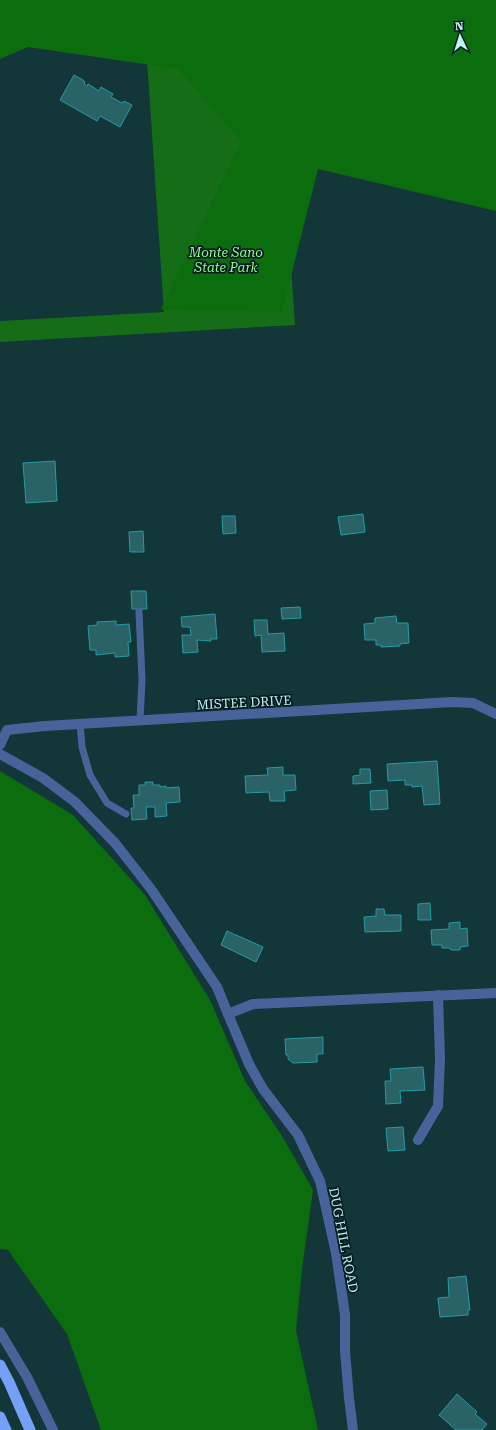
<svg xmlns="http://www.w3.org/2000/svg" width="496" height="1430" viewBox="0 0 496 1430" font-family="'Roboto Serif',serif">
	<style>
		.green { fill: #166d17 }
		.forest { fill: #0c6d0f }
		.building { fill: #296368; stroke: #259ca5 }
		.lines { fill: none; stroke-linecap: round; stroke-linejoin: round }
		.service { stroke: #47639a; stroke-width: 7 }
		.minor { stroke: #47639a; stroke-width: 10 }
		.tertiary { stroke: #47639a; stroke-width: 10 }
		.trunk { stroke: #74a0f5; stroke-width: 11 }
		.labels { text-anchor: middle; stroke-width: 3.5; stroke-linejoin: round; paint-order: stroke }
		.park-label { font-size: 13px; font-style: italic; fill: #93fe8d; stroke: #041c1e }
		.street-label { font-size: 13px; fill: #c0f1f5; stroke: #041c1e }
	</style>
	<rect width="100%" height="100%" fill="#133639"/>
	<!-- green -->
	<path class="green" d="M143 0H273L295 325 0 342V321L164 312Z"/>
	<!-- forest -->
	<g class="forest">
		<path d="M0 0H496V211L318 169 282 312 161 309 241 141 178 69 28 47 0 59Z"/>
		<path d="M0 771 73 815 145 895 210 1000 245 1081 282 1136 313 1190 302 1269 296 1331 318 1430H101L67 1334 8 1250 0 1249Z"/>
	</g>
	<!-- building -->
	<g class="building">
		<path d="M74 75 83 80 85 82 84 84 87 86 88 84 99 91 101 87 113 94 111 97 122 103 124 101 132 105 120 127 100 116 97 121 60 100Z"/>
		<path d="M55 461 57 501 26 503 23 463Z"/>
		<path d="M363 514 365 532 341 535 338 517Z"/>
		<path d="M222 516H235L236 533 223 534Z"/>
		<path d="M143 531 144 552H130L129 532Z"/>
		<path d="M131 591H146L147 609H132Z"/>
		<path d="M300 607 301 618 282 619 281 608Z"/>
		<path d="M215 614 217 639H210L211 641 197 640 198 652 183 653 182 635H191L190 627H182L181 617Z"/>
		<path d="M396 616 397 623H408L409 643 400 644V646L381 647V645H376V640H365L364 624 375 623V618Z"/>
		<path d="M254 620H267L268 634 284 633 285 651 262 652 261 635 255 636Z"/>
		<path d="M116 621V625L129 624 131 642H128L129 656 115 657V653L96 655V650H90L88 626 97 625V622Z"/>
		<path d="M437 761 440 804 424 805 422 786 412 787V785H405V780L388 781 387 764Z"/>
		<path d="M283 767V775H295L296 790 284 791 285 801H270L269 792 246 793 245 776 268 775 267 768Z"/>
		<path d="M360 769H370L371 783 353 784V776L360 775Z"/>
		<path d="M145 782H153V785H160V787L166 786V788L179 787 180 802 166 803 167 816 155 817V807H146L147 819 132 820 131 808H134L133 795H139V785H145Z"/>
		<path d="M387 790 388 809 371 810 370 791Z"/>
		<path d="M430 903 431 920H418V904Z"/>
		<path d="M376 909H384L385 915H401V931L365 932 364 917 376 916Z"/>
		<path d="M460 922V929L467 928 468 946 460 947V950H451L450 948H442V945H432L431 930 449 929V923Z"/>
		<path d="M227 931 263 947 256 962 221 945Z"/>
		<path d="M323 1037V1054H317V1062L293 1063 288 1059V1055H286L285 1039Z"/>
		<path d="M423 1067 425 1090 400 1091 401 1103 386 1104 385 1081H391L390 1069Z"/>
		<path d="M403 1127 405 1150 388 1151 386 1128Z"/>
		<path d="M466 1276 470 1310H468V1315L440 1317 438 1298 449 1297 448 1278Z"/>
		<path d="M457 1394 477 1412 475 1414 487 1424 482 1430H456L439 1415Z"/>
	</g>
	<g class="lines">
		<!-- service -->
		<g class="service">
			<path d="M139 611 142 679 140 721"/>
			<path d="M80 724 82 747 90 775 107 803 126 814"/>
		</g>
		<!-- minor -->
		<g class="minor">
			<path d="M0 745 7 730 45 726 452 702 473 703 496 714"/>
			<path d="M0 754 43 778 75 802 115 843 151 889 217 987 228 1014"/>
			<path d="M418 1140 438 1106 440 1058 438 995"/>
		</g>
		<!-- tertiary -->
		<g class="tertiary">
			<path d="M0 1332 27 1377 53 1430"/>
			<path d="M353 1430 349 1398 345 1351V1315L336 1253 320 1181 298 1135 263 1089 249 1064 228 1014 253 1004 496 993"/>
		</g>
		<!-- trunk -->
		<g class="trunk">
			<path d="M0 1365 9 1382 30 1430"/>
			<path d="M0 1417 6 1430"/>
		</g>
	</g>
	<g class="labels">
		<!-- park labels -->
		<g class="park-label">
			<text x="226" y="257">Monte Sano<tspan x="226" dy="15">State Park</tspan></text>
		</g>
		<!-- street labels -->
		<g class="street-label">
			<text transform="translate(244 702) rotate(-3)" y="5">MISTEE DRIVE</text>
			<text transform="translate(344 1240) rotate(79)" y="5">DUG HILL ROAD</text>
		</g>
	</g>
	<!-- north arrow -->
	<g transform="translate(460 36) rotate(356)" stroke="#041c1e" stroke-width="3" paint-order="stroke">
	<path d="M0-3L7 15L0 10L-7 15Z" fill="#c0f1f5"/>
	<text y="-6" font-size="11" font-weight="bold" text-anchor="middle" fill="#c0f1f5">N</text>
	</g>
</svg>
